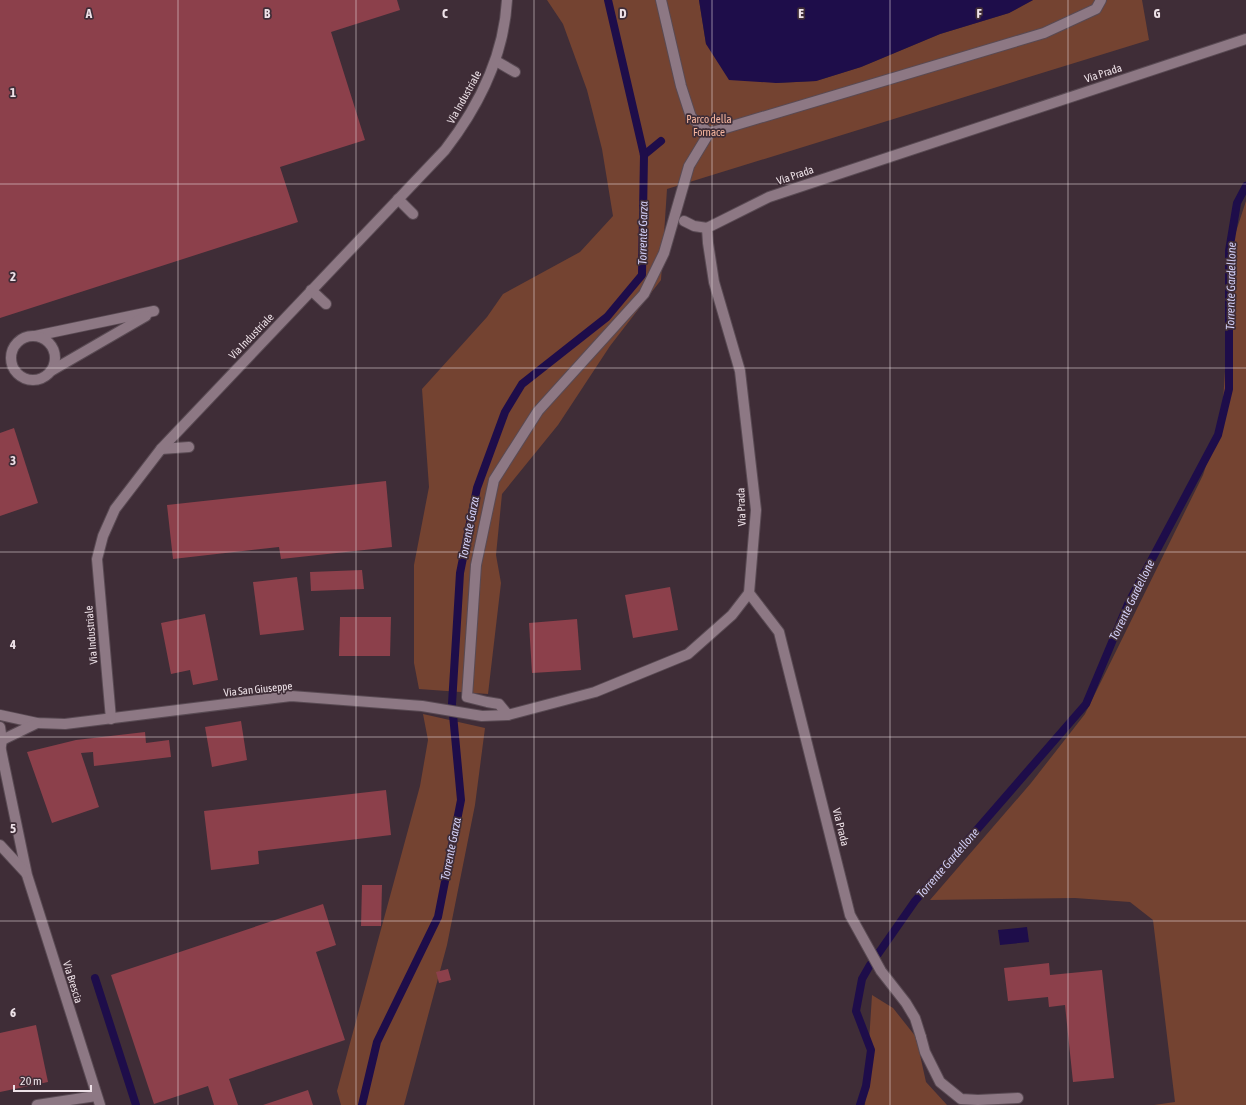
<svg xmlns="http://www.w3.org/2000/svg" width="1246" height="1105" viewBox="0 0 1246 1105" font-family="'Asap Condensed',sans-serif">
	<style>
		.green { fill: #744331 }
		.water { fill: #1e0d4a }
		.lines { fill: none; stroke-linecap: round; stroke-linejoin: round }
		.stream { stroke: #1e0d4a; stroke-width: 8 }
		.building { fill: #8c404b }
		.service-casing { stroke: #594a53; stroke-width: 12 }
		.pedestrian-casing { stroke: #594a53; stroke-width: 12 }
		.minor-casing { stroke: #594a53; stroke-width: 12 }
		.secondary-casing { stroke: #594a53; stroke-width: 12 }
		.service { stroke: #8d7884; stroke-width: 10 }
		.pedestrian { stroke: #8d7884; stroke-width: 10 }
		.minor { stroke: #8d7884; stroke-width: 10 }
		.secondary { stroke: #8d7884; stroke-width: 10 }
		.grid { fill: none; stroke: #eee2e8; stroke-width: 1; stroke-opacity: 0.55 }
		.labels { text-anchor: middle; stroke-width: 3.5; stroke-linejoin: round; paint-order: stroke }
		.street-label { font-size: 11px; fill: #eee2e8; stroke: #3f2d37 }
		.park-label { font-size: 11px; fill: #f5b69f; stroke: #3f2d37 }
		.water-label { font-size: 12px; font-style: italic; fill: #d2cff6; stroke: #3f2d37 }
		.grid-label { font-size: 13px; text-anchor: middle; font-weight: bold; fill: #eee2e8; stroke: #3f2d37; stroke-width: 3.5; stroke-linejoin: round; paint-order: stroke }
	</style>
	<rect width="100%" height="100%" fill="#3f2d37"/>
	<!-- green -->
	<g class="green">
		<path d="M547 0H699L706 44 776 83 816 81 861 67 940 34 1009 13 1033 0H1142L1149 40 667 189 661 280 610 346 558 425 502 494 496 555 501 583 488 694 419 689 414 663V565L429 487 422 389 487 317 503 294 580 252 613 216 602 149 587 90 563 24Z"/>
		<path d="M1246 201V1105H1154L1175 1102 1153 920 1130 902 1075 898 930 900 1031 783 1085 714 1203 475 1222 416 1228 327 1229 253Z"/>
		<path d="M423 714 485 728 475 805 447 945 404 1105H341L337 1091 420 786 428 740Z"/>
		<path d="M872 995 893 1008 916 1037 926 1082 947 1105H865Z"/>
	</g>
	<!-- water -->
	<g class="water">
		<path d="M699 0H1033L1009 13 940 34 861 67 816 81 776 83 729 80 706 44Z"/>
		<path d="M1027 927 1029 942 1000 945 998 930Z"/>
	</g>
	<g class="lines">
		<!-- stream -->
		<g class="stream">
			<path d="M644 155 661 141"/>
			<path d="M878 954 915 901 1086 704 1128 604 1218 435 1229 389V251L1237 203 1246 186"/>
			<path d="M95 978 136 1105"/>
			<path d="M362 1105 377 1042 438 917 461 800 452 704 460 573 477 488 505 412 522 384 607 317 642 275 644 155 608 0"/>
			<path d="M860 1105 866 1086 871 1050 856 1011 862 979 870 965"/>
		</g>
	</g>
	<!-- building -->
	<g class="building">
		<path d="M0 0H397L400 10 331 32 365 140 280 167 298 222 0 318Z"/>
		<path d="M14 428 38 503 0 516V433Z"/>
		<path d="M386 481 392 547 281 559 279 547 173 559 167 505Z"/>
		<path d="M362 570 364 589 311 591 310 572Z"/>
		<path d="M297 577 304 630 260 635 253 582Z"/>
		<path d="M670 587 678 630 633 638 625 595Z"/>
		<path d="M205 614 218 680 193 685 190 670 171 674 161 623Z"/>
		<path d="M340 617H391L390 656H339Z"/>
		<path d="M577 619 581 670 532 673 529 623Z"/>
		<path d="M241 721 247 760 212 767 205 727Z"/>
		<path d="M145 732 146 743 169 740 171 757 94 766 93 752 81 753 99 807 52 823 27 752 76 740Z"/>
		<path d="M386 790 391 835 258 851 259 864 211 870 204 811Z"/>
		<path d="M362 885H382L381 926H361Z"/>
		<path d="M323 904 336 945 316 952 345 1040 229 1079 238 1105H214L208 1086 154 1104 111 975Z"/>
		<path d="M1049 963 1050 975 1102 970 1114 1078 1073 1082 1065 1005 1049 1007 1048 997 1008 1001 1004 968Z"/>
		<path d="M448 969 451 980 439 983 436 972Z"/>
		<path d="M36 1025 48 1082 0 1092V1033Z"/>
		<path d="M308 1090 313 1105H263Z"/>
	</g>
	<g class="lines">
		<!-- service casing -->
		<g class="service-casing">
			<g id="service">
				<path d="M496 61 515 72"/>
				<path d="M398 199 413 214"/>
				<path d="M684 221 694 226 707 228"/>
				<path d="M311 290 326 304"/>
				<path d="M35 336 154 311"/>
				<circle cx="33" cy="358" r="22"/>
				<path d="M51 371 146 316"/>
				<path d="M161 449 189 447"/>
				<path d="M921 1037 925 1052 940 1082 961 1099 978 1100 1018 1098"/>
			</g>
		</g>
		<!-- pedestrian casing -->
		<g class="pedestrian-casing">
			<g id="pedestrian">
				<path d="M661 0 681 86 691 117 709 133"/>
				<path d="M508 715 499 704 487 702 467 697 476 565 494 480 538 411 644 294 664 253 689 166 709 133 1044 33 1096 9 1101 0"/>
			</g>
		</g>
		<!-- minor casing -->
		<g class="minor-casing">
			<g id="minor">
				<path d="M749 593 779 632 850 915 881 971 906 1003 915 1018 921 1037"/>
				<path d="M0 715 37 723 65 724 291 696 422 706 482 716 508 715 595 692 688 654 732 615 749 593 756 510 740 371 714 282 708 243 707 228 769 197 1246 39"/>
				<path d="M111 719 97 559 103 536 115 509 161 449 445 150C479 106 504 57 507 0"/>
				<path d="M2 740 37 723"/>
				<path d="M37 1105 96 1096"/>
			</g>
		</g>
		<!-- secondary casing -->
		<g class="secondary-casing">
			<g id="secondary">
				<path d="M0 727 2 740 0 752"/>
				<path d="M1 750 27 875 100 1105"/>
				<path d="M0 845 26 873"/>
			</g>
		</g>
		<!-- service -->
		<use href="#service" class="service"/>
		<!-- pedestrian -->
		<use href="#pedestrian" class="pedestrian"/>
		<!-- minor -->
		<use href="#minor" class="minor"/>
		<!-- secondary -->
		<use href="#secondary" class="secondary"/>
	</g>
	<!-- grid -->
	<path class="grid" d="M178 0V1105M356 0V1105M534 0V1105M712 0V1105M890 0V1105M1068 0V1105M0 184H1246M0 368H1246M0 552H1246M0 737H1246M0 921H1246"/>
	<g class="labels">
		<!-- street labels -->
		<g class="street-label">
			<text transform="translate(1103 73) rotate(-18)" y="4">Via Prada</text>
			<text transform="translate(464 97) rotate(-61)" y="4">Via Industriale</text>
			<text transform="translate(795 175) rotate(-19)" y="4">Via Prada</text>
			<text transform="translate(251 336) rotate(-46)" y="4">Via Industriale</text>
			<text transform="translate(741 507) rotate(-92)" y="4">Via Prada</text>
			<text transform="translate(91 635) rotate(-95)" y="4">Via Industriale</text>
			<text transform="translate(258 689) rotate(-6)" y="4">Via San Giuseppe</text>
			<text transform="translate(841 827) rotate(76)" y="4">Via Prada</text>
			<text transform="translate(73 982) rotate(73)" y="4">Via Brescia</text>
		</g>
		<!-- park labels -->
		<g class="park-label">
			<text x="709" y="123">Parco della<tspan x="709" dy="13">Fornace</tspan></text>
		</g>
		<!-- water labels -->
		<g class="water-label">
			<text transform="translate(643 233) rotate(-89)" y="4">Torrente Garza</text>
			<text transform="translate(1231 286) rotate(-89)" y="4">Torrente Gardellone</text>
			<text transform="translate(469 528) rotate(-79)" y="4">Torrente Garza</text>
			<text transform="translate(1132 600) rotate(-64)" y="4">Torrente Gardellone</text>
			<text transform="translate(451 849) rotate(-79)" y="4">Torrente Garza</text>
			<text transform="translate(948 863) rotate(-49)" y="4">Torrente Gardellone</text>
		</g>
	</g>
	<g class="grid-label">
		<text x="89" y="18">A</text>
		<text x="267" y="18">B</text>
		<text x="445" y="18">C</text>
		<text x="623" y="18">D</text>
		<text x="801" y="18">E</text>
		<text x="979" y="18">F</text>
		<text x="1157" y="18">G</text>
		<text x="13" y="97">1</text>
		<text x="13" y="281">2</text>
		<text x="13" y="465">3</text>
		<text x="13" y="649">4</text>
		<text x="13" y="833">5</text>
		<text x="13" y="1017">6</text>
	</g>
	<!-- scale -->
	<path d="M14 1085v6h77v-6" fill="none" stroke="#eee2e8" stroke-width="2"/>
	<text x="20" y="1085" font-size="12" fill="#eee2e8" stroke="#3f2d37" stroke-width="3" paint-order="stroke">20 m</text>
</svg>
